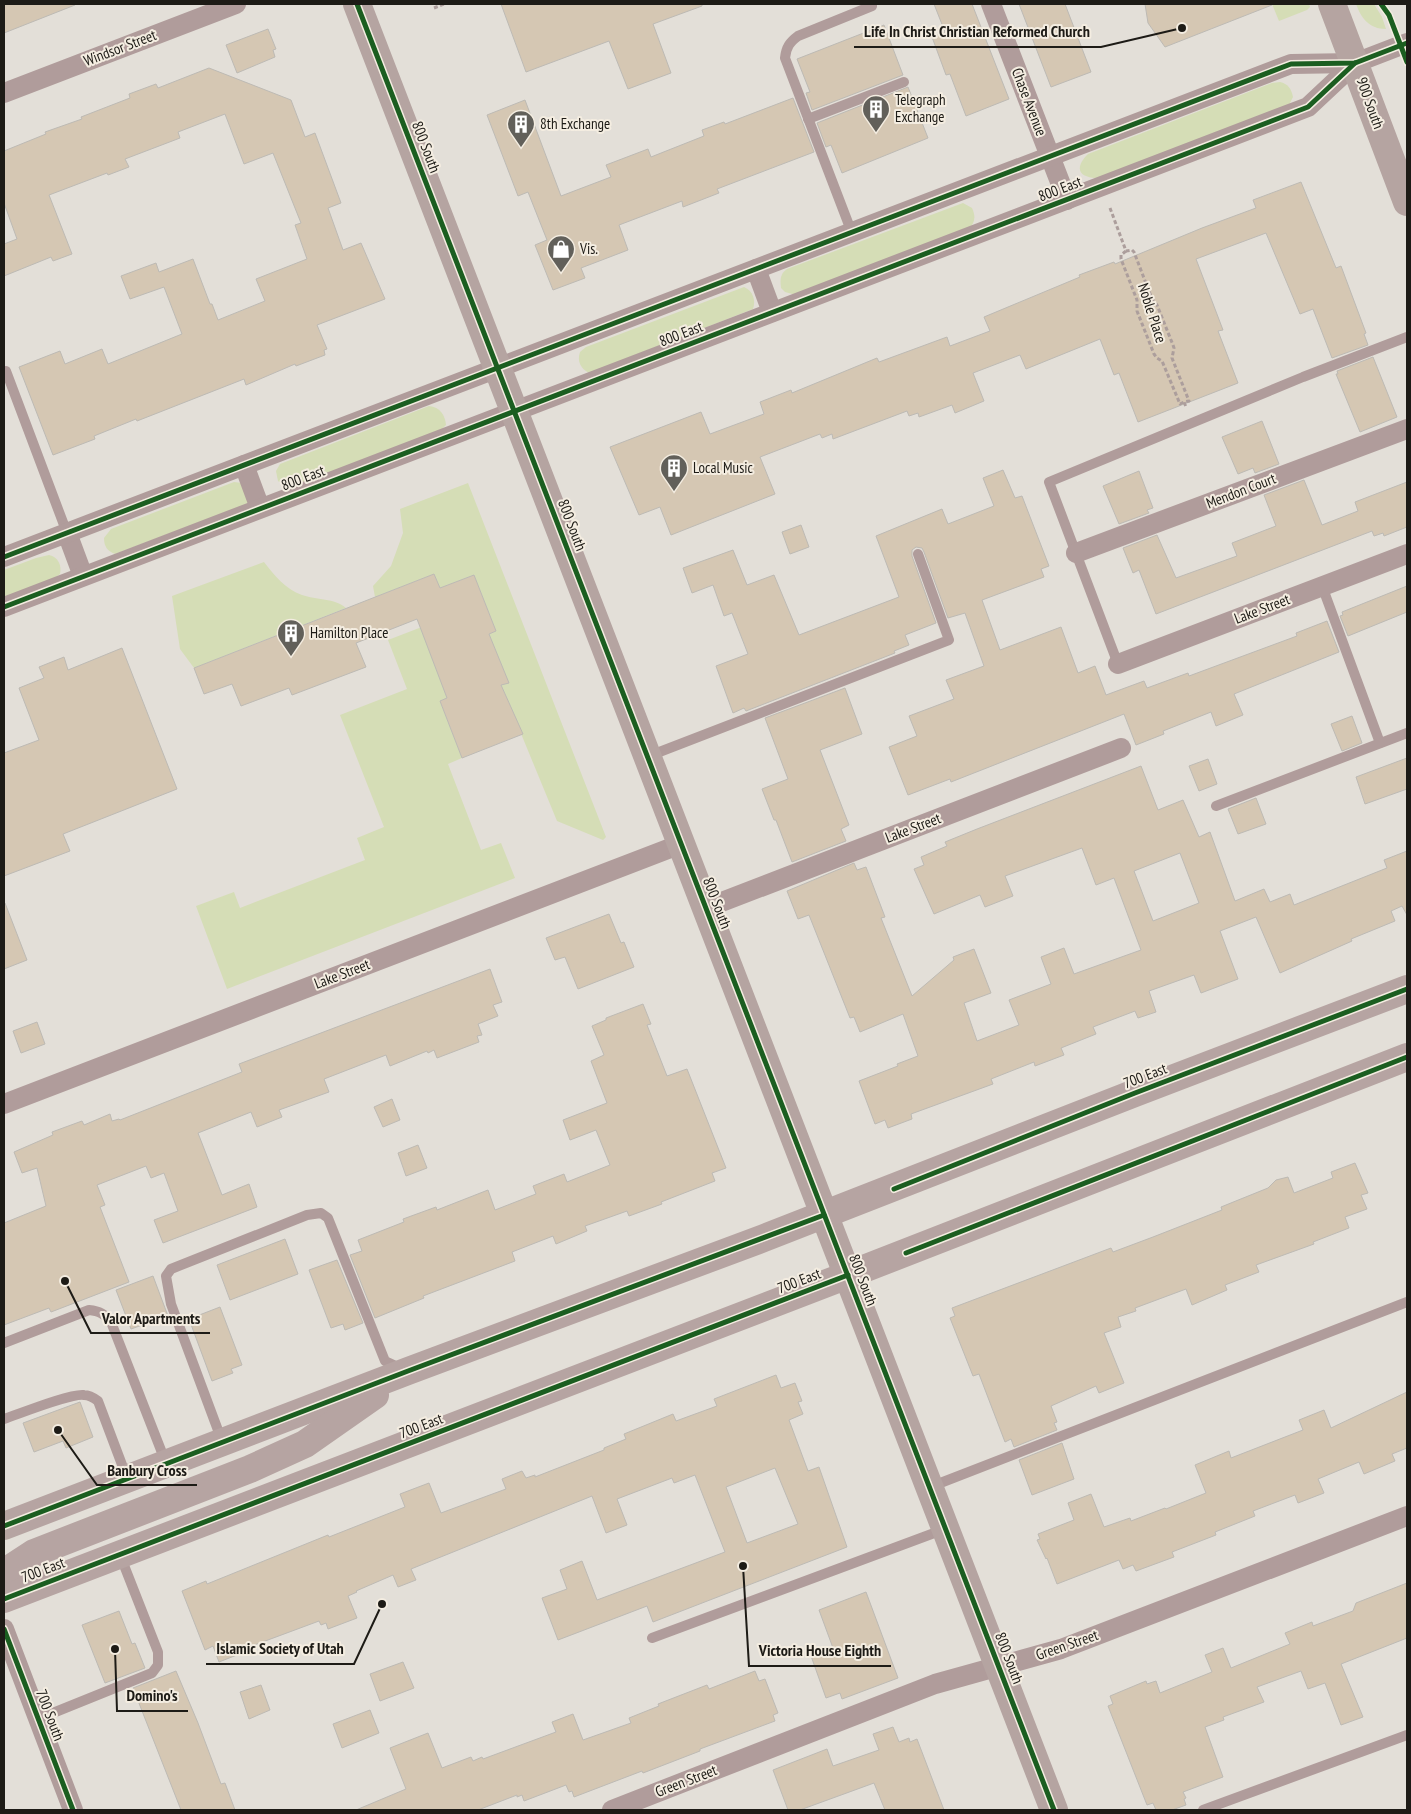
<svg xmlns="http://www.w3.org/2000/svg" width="1411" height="1814" viewBox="0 0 1411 1814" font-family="'PT Sans Narrow',sans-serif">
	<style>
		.green { fill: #d5ddb6 }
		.building { fill: #d5c7b3; stroke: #bdbab4; fill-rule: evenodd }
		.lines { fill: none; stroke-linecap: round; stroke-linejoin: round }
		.path { stroke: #ac9e9c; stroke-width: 3; stroke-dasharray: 4 2.5; stroke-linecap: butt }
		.lane { stroke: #b09c9b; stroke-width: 10 }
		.street { stroke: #b09c9b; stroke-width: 20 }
		.secondary { stroke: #b5a4a1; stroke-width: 28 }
		.primary { stroke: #b6a4a2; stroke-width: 28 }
		.cycleway-casing { stroke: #f4ede1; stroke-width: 8 }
		.cycleway { stroke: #1b5e20; stroke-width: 5 }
		.labels { text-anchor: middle; stroke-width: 4; stroke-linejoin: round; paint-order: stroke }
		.street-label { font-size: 15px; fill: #1d1b16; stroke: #f4ede1 }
		.poi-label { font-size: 15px; fill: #1d1b16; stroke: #f4ede1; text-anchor: start }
		.leader { fill: none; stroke: #1d1b16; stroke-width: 2 }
		.callout-dot { fill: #1d1b16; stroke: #f4ede1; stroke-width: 2 }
		.callout-label { font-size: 16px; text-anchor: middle; font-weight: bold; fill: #1d1b16; stroke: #f4ede1; stroke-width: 4; stroke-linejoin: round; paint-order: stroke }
	</style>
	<rect width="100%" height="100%" fill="#e3dfd8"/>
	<!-- green -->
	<g class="green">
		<path d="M1272 4H1309L1310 7 1307 10 1279 21Z"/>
		<path d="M1356 4H1374L1382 17 1386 29C1369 29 1361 18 1356 4Z"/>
		<path d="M1280 82C1288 84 1291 88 1293 97L1289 105 1101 178C1081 179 1072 170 1088 154L1272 83Z"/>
		<path d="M963 203 972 208C976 217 975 222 969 229L796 295 785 292 781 288C780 280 780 274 787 269Z"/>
		<path d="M744 287C753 291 756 300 753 309L589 373C580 368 577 361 580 352L586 347Z"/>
		<path d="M429 406C440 407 445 415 446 425L439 432 288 488 278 481 276 471 280 464Z"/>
		<path d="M234 482 242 483 250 499 247 504 115 554C107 551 104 546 104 538L111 529Z"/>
		<path d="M468 483 606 837 603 840 557 821 501 685 508 683 489 634 496 631 474 575 440 588 434 574 375 597 373 586 391 566 403 533 400 509Z"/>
		<path d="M49 555C58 557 62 565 60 574L55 578 4 598V570L36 558Z"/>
		<path d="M264 562C275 576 285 589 302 595 316 600 335 598 346 608L194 668 180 649 172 596Z"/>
		<path d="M427 625 447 698 440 701 462 758 448 764 481 850 501 843 515 878 227 989 196 906 234 892 240 908 365 860 357 838 384 827 340 715 407 689 388 640Z"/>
	</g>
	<!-- building -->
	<g class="building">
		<path d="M4 4H75V5L4 33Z"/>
		<path d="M501 4H702V6L653 24 671 73 628 89 609 41 526 72Z"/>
		<path d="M934 4H972L1009 99 966 116 950 74 946 75 932 37 945 32Z"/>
		<path d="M1019 4H1065L1091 72 1051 87Z"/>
		<path d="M1145 4H1272V5L1165 47 1148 23Z"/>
		<path d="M884 25 903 75 812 110 806 93 810 92 797 59Z"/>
		<path d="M268 29 276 49 273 50 275 57 237 73 226 45Z"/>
		<path d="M209 68 291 100 305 137 315 133 341 203 328 208 343 250 361 243 385 299 317 325 327 349 324 350 325 355 296 366 295 364 246 385 244 379 137 421 136 419 94 436 95 439 53 455 19 367 60 351 65 364 102 349 108 364 182 334 164 287 130 299 121 276 156 263 159 272 193 259 210 304H212L218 320 265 301 256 279 307 259 295 225 301 223 273 153 244 164 225 114 178 132 180 138 125 159 129 167 108 175 107 173 49 195 72 254 53 261 51 257 4 276V244L17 239 4 203V151L46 134 45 132 82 119 81 117 130 98 129 94 156 84 158 88Z"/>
		<path d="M908 87 928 138 842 173 831 145 826 147 817 123Z"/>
		<path d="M793 98 814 152 717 189 719 193 683 207 682 201 619 225 628 250 581 268 585 278 553 290 535 245 547 240 528 192 518 196 487 115 525 100 561 196 611 177 606 165 648 149 651 157 704 136 702 130 724 122 725 124Z"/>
		<path d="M1301 182 1336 268 1341 266 1366 333 1364 334 1368 345 1332 358 1313 309 1300 314 1266 233 1196 259 1223 330 1218 331 1238 383 1138 422 1119 373 1114 375 1100 339 1026 369 1020 355 973 373 984 401 955 413 952 405 919 417 918 413 909 416 907 411 833 439 832 434 822 438 820 434 760 457 775 494 671 535 660 507 639 515 610 447 701 412 710 434 764 414 760 402 791 390 792 393 877 358 879 362 947 337 950 346 990 331 984 317 1080 277 1079 275 1114 262 1115 264 1202 228 1256 208 1253 200Z"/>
		<path d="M1373 357 1397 417 1360 432 1336 374H1338L1337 371Z"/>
		<path d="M1262 421 1279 464 1255 473 1253 468 1238 474 1222 437Z"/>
		<path d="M1003 470 1015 498 1022 496 1049 566 1041 569 1044 577 982 600 1000 650 1061 627 1078 673 1095 666 1106 695 1144 681 1147 688 1188 673 1189 676 1297 636 1296 633 1327 621 1339 652 1234 694 1243 715 1216 726 1211 712 1163 731 1164 734 1136 745 1124 714 951 782 950 779 908 795 889 747 917 736 909 716 954 699 946 680 984 666 965 613 948 618 924 552 922 548 916 547 912 550V556L936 623 905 635 909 645 894 651 895 653 746 711 744 708 733 713 716 666 748 654 732 613 724 616 713 585 692 593 683 568 733 550 747 585 774 575 799 635 899 597 876 536 942 509 948 524 994 506 983 478Z"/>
		<path d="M1139 471 1153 508 1147 510 1149 513 1119 524 1103 486Z"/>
		<path d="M1304 480 1322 525 1358 511 1355 502 1407 482V527L1384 536 1383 533 1374 536 1372 531 1156 614 1139 570 1133 573 1123 548 1157 535 1176 578 1237 556 1232 543 1276 526 1264 495Z"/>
		<path d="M801 525 809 547 790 554 782 532Z"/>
		<path d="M434 574 440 588 474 575 496 631 489 634 509 683 501 685 523 734 462 758 440 701 447 698 417 619 356 643 366 667 292 695 289 688 241 706 232 684 204 694 194 668Z"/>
		<path d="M1407 586V612L1348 636 1340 616 1343 615 1342 612Z"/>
		<path d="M122 648 177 789 63 834 70 851 4 876V753L39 740 19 688 44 678 39 667 64 657 68 670Z"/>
		<path d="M845 688 862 734 820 750 849 825 841 829 846 841 792 862 776 820H774L762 789 788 779 765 718Z"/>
		<path d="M1352 716 1362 743 1342 751 1331 724Z"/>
		<path d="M1407 758V789L1365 804 1356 777Z"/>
		<path d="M1208 759 1217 784 1199 791 1189 766Z"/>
		<path d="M1141 766 1158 810 1183 800 1199 837 1210 832 1235 901 1264 889 1270 902 1290 894 1294 905 1387 868 1384 860 1407 851V915L1402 906 1391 911 1395 921 1351 939 1352 941 1280 973 1256 917 1220 931 1238 979 1201 993 1194 975 1149 991 1156 1012 1138 1018 1135 1011 1093 1027 1096 1034 1061 1048 1064 1055 1035 1066 1034 1062 991 1079 993 1084 911 1114 912 1119 888 1128 885 1120 875 1124 859 1081 898 1066 897 1064 918 1056 903 1014 860 1032 854 1017 850 1018 809 915 798 919 787 891 854 863 857 870 866 867 885 917 881 918 912 996 954 960 953 957 974 949 991 993 964 1003 977 1041 1019 1025 1009 1000 1051 984 1041 957 1064 948 1074 974 1141 950 1114 878 1096 885 1082 848 1005 876 1013 896 985 907 980 895 934 914 914 869 924 865 921 857 947 846 945 842 977 829ZM1180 853 1199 903 1153 921 1134 871Z"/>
		<path d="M1256 798 1266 824 1238 834 1228 809Z"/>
		<path d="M4 903H5L27 960 4 969Z"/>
		<path d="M609 914 621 943 624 942 634 967 578 989 565 957 555 960 546 938Z"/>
		<path d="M490 969 502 1002 493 1005 498 1016 478 1024 482 1035 477 1036 479 1042 437 1058 434 1050 428 1053 427 1051 390 1066 386 1055 324 1079 329 1092 279 1110 282 1117 257 1127 251 1112 198 1133 222 1195 249 1184 257 1207 163 1243 154 1220 178 1211 164 1173 151 1178 146 1166 97 1185 105 1205 100 1207 129 1282 51 1312 49 1308 4 1325V1223L46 1206 37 1168 22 1173 14 1152 53 1135 52 1132 82 1121 84 1125 110 1114 112 1121 119 1119 120 1120 242 1072 239 1064Z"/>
		<path d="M643 1004 651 1024 647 1025 667 1076 687 1069 726 1168 712 1173 715 1181 661 1202 662 1204 629 1216 627 1211 585 1226 587 1231 556 1244 553 1236 512 1252 515 1261 423 1296 424 1298 375 1318 350 1255 362 1251 358 1240 404 1222 403 1219 436 1207 437 1210 488 1190 495 1210 536 1194 533 1186 564 1174 567 1182 610 1165 596 1130 570 1140 563 1120 607 1103 591 1061 604 1055 592 1026 606 1020V1018Z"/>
		<path d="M37 1022 45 1044 21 1053 13 1031Z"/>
		<path d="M392 1099 400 1120 383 1127 374 1107Z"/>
		<path d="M418 1145 427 1168 406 1176 398 1153Z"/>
		<path d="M1355 1163 1368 1193 1361 1195 1367 1209 1345 1217 1349 1228 1313 1242 1314 1244 1256 1265 1259 1272 1225 1285 1227 1290 1192 1305 1186 1289 1135 1308 1136 1311 1118 1317 1121 1327 1104 1333 1124 1383 1099 1393 1096 1386 1051 1406 1057 1422 1054 1423 1057 1430 1014 1447 1011 1439 1005 1442 979 1374 973 1376 950 1318 955 1316 952 1308 1111 1248 1113 1252 1153 1237 1222 1210 1221 1207 1268 1188 1276 1180 1288 1177 1294 1193 1333 1178 1331 1172Z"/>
		<path d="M285 1239 298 1274 230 1300 217 1265Z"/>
		<path d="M337 1260 363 1323 345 1330 343 1324 331 1328 309 1270Z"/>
		<path d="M153 1276 168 1316 131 1329 116 1290Z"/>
		<path d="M220 1307 242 1365 231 1369 233 1373 212 1381 189 1319Z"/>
		<path d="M776 1375 781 1388 795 1383 802 1401 798 1402 803 1414 789 1420 808 1471 819 1467 847 1547 653 1622 647 1606 558 1640 542 1598 567 1589 560 1570 582 1561 597 1600 725 1552 695 1475 674 1483 672 1478 617 1499 627 1525 606 1533 592 1496 411 1569 416 1580 398 1587 393 1575 356 1591 357 1592 348 1596 357 1618 328 1629 326 1623 321 1625 319 1621 241 1650 242 1653 219 1662 213 1646 205 1650 182 1591 206 1581 207 1584 328 1535 329 1537 405 1507 400 1494 429 1483 441 1513 506 1489 502 1479 522 1471 526 1478 535 1475V1477L604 1450V1448L626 1439 624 1434 673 1414 676 1421 717 1406 714 1399ZM775 1468 798 1524 747 1543 726 1487Z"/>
		<path d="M1407 1392V1448L1392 1454 1395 1461 1364 1474 1359 1462 1318 1479 1324 1493 1298 1503 1295 1495 1253 1511 1255 1516 1215 1532 1216 1535 1172 1552 1174 1557 1136 1571 1133 1565 1123 1569 1119 1560 1057 1584 1047 1558 1046 1559 1037 1540 1040 1539 1038 1534 1074 1520 1068 1503 1091 1494 1104 1527 1130 1518 1131 1521 1165 1508 1166 1509 1206 1493 1195 1465 1229 1451 1231 1458 1303 1430 1299 1420 1324 1410 1331 1428Z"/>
		<path d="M80 1402 93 1437 66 1448 63 1441 34 1452 23 1423Z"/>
		<path d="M1062 1443 1074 1479 1032 1495 1019 1460Z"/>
		<path d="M1407 1583V1638L1341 1664 1363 1717 1341 1725 1325 1683 1308 1689 1301 1671 1257 1687 1264 1702 1223 1717 1224 1720 1205 1727 1223 1777 1183 1792 1186 1798 1184 1799 1186 1805 1172 1810H1156L1153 1803 1147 1805 1108 1706 1113 1704 1110 1696 1146 1681 1147 1684 1156 1681 1160 1693 1212 1672 1205 1655 1223 1648 1231 1668 1290 1644 1285 1633 1312 1622 1313 1626 1353 1611 1356 1603Z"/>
		<path d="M866 1592 898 1678 842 1699 840 1693 826 1698 811 1656 833 1648 819 1610Z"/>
		<path d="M119 1611 132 1644 135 1643 145 1668 105 1683 82 1625Z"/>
		<path d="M403 1662 414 1688 380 1701 370 1674Z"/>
		<path d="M176 1671 198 1723 221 1784 225 1783 235 1810H181L133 1688Z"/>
		<path d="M755 1671 759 1681 765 1679 778 1713 773 1715 775 1721 700 1749V1751L643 1773 642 1771 574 1797 572 1791 569 1792 566 1785 524 1801 522 1795 517 1797V1795L478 1810H356L406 1789 390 1748 428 1733 442 1768 471 1757 473 1761 482 1757 483 1759 556 1732 552 1722 573 1714 583 1740 631 1723 629 1718 659 1706 658 1704 707 1685 709 1689Z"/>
		<path d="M261 1685 270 1710 249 1719 240 1692Z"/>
		<path d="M370 1710 379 1733 342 1748 333 1724Z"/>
		<path d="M893 1727 899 1742 909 1738 910 1742 917 1739 944 1810H885L874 1783 800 1810H788L773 1770 827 1749 833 1766 879 1750 873 1734Z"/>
	</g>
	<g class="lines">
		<!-- path -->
		<g class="path">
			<path d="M434 8 444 4"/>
			<path d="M1110 208 1126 251 1132 250 1134 252 1152 299 1157 305 1173 345 1174 348 1172 358 1189 401 1184 402 1186 407"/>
			<path d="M1126 251 1121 255V259L1137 300V311L1154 354 1157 358 1162 361 1180 404 1184 402"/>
		</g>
		<!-- lane -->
		<g class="lane">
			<path d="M808 119 904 82"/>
			<path d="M852 233 785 58C786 47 790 42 798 36L872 6"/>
			<path d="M6 371 67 533"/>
			<path d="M1322 586 1380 743"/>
			<path d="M1118 664 1049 482 1303 377 1407 337"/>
			<path d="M649 756 949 640 918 554"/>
			<path d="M1216 806 1407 733"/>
			<path d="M4 1343 89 1310C100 1311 104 1314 111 1322L166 1463"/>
			<path d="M4 1419C19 1414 71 1393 84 1395 90 1395 94 1398 98 1401L127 1478"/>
			<path d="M222 1441 171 1304 166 1276 171 1269 307 1215 321 1213 328 1218 385 1361 400 1368"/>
			<path d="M930 1487 1407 1302"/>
			<path d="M652 1638 945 1529"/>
			<path d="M38 1719 152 1673 158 1665V1652L120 1555"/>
			<path d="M1203 1810 1407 1735"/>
		</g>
		<!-- street -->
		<g class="street">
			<path d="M991 4 1067 200"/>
			<path d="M4 93 236 4"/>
			<path d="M756 269 772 312"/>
			<path d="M244 465 260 508"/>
			<path d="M67 533 83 576"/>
			<path d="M1076 553 1407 429"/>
			<path d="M4 557 1291 64 1355 63 1407 43"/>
			<path d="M4 607 1308 107 1355 63"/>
			<path d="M1118 664 1407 554"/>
			<path d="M706 908 1121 748"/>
			<path d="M4 1104 681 844"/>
			<path d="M4 1629 73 1810"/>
			<path d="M612 1810 935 1684 1061 1649 1407 1516"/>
		</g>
		<!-- secondary -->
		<g class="secondary">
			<path d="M357 4 1054 1810"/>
			<path d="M1332 4 1407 202"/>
		</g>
		<!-- primary -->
		<g class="primary">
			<path d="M4 1526 408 1371 764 1238 1135 1093 1407 989"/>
			<path d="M4 1579 8 1570 34 1553 250 1469 305 1444 375 1395"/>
			<path d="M4 1599 848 1275 1407 1057"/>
		</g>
		<!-- cycleway casing -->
		<g class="cycleway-casing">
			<g id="cycleway">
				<path d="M357 4 1054 1810"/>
				<path d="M1381 4 1389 15 1407 62"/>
				<path d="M4 557 1291 64 1355 63 1407 43"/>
				<path d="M4 607 1308 107 1355 63"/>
				<path d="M894 1189 1135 1093 1407 989"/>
				<path d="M906 1253 1407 1057"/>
				<path d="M4 1526 408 1371 824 1215"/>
				<path d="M4 1599 848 1275"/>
				<path d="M4 1629 73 1810"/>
			</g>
		</g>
		<!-- cycleway -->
		<use href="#cycleway" class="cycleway"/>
	</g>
	<!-- icons -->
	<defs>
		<g id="building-pin" transform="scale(1.4375)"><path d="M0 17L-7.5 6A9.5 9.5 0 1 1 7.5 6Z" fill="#62605a" stroke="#f4ede1"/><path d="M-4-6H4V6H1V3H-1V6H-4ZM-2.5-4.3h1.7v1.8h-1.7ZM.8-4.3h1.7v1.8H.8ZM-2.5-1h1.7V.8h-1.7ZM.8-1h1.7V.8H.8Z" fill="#fff"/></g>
		<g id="shop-pin" transform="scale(1.4375)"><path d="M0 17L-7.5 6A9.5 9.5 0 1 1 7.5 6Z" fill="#62605a" stroke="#f4ede1"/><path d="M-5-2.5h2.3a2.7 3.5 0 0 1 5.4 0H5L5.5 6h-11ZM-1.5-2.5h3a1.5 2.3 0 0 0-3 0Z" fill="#fff"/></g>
	</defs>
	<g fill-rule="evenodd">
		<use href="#building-pin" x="876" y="109"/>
		<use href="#building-pin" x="521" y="124"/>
		<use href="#shop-pin" x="561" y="249"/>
		<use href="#building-pin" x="674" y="468"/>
		<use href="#building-pin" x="291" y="633"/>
	</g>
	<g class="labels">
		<!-- street labels -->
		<g class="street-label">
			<text transform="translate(120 48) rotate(-21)" y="5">Windsor Street</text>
			<text transform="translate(1029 102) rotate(69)" y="5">Chase Avenue</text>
			<text transform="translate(1370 103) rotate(70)" y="5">900 South</text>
			<text transform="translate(426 147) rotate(69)" y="5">800 South</text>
			<text transform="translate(1060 189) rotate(-21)" y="5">800 East</text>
			<text transform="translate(1152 313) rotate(72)" y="5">Noble Place</text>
			<text transform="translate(681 334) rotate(-21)" y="5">800 East</text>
			<text transform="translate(303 478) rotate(-21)" y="5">800 East</text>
			<text transform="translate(1241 491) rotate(-21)" y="5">Mendon Court</text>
			<text transform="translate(572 525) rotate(69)" y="5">800 South</text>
			<text transform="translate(1262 609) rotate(-21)" y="5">Lake Street</text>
			<text transform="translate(913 828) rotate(-21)" y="5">Lake Street</text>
			<text transform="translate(717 903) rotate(69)" y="5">800 South</text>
			<text transform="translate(342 974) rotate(-21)" y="5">Lake Street</text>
			<text transform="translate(1145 1076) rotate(-21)" y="5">700 East</text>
			<text transform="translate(863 1280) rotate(69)" y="5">800 South</text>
			<text transform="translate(799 1281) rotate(-21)" y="5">700 East</text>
			<text transform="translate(421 1426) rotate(-21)" y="5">700 East</text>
			<text transform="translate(43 1570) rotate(-21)" y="5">700 East</text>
			<text transform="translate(1067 1645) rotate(-19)" y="5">Green Street</text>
			<text transform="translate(1009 1658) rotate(69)" y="5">800 South</text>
			<text transform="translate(50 1715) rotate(69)" y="5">700 South</text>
			<text transform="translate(686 1781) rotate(-21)" y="5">Green Street</text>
		</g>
		<!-- poi labels -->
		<g class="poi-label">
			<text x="895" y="105">Telegraph<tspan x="895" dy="17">Exchange</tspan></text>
			<text x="540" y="129">8th Exchange</text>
			<text x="580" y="254">Vis.</text>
			<text x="693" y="473">Local Music</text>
			<text x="310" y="638">Hamilton Place</text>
		</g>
	</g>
	<!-- callouts -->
	<path class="leader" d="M1182 28L1101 47H854M65 1281L91 1333H210M58 1430L97 1485H197M382 1604L354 1664H206M743 1566L749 1666H891M115 1649L117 1711H188"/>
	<g class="callout-dot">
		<circle cx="1182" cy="28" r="5"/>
		<circle cx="65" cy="1281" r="5"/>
		<circle cx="58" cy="1430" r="5"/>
		<circle cx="382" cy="1604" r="5"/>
		<circle cx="743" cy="1566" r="5"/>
		<circle cx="115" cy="1649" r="5"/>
	</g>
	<g class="callout-label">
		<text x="977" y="37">Life In Christ Christian Reformed Church</text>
		<text x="151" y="1324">Valor Apartments</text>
		<text x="147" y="1476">Banbury Cross</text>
		<text x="280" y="1654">Islamic Society of Utah</text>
		<text x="820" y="1656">Victoria House Eighth</text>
		<text x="152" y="1701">Domino's</text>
	</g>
	<!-- border -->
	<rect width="1411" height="1814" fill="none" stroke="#1d1b16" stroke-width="10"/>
</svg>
